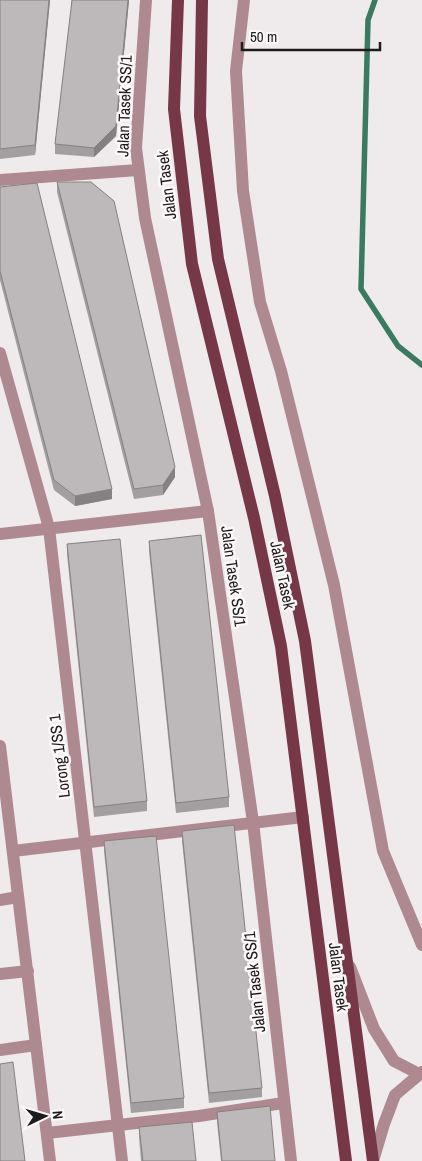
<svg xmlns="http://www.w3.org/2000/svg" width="422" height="1161" viewBox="0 0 422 1161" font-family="'Archivo Narrow',sans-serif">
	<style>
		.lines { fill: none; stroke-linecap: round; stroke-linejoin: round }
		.stream { stroke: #3a7a60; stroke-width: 5.5 }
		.minor { stroke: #af8990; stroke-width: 12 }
		.major { stroke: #763747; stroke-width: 12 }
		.wall { fill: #a39e9f }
		.shaded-wall { fill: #848182 }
		.building { fill: #bdb8b9; stroke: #848182 }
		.labels { text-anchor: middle; stroke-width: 5; stroke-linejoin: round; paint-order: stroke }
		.street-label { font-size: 16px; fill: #1d1b1b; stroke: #fcf7f8 }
	</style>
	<rect width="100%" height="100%" fill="#efeaeb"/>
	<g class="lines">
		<!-- stream -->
		<path class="stream" d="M375 0 368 20 361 289 398 346 422 365"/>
		<!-- minor -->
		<g class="minor">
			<path d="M146 0 136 148 145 218 208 511 253 822 291 1161"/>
			<path d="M244 0 236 71 243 191 260 302 281 371 334 585 383 851 422 945"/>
			<path d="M0 180 138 170"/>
			<path d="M0 353 49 528 122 1161"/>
			<path d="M0 534 208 511"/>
			<path d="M0 746 50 1161"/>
			<path d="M13 851 303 817"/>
			<path d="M0 900 18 897"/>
			<path d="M350 967 374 1029 394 1061 419 1074"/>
			<path d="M0 974 28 971"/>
			<path d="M0 1050 36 1045"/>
			<path d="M47 1133 199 1116 283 1103"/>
			<path d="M373 1161 384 1124 395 1095 422 1072"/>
		</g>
		<!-- major -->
		<g class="major">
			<path d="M178 0 174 109 192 264 254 518 281 646 346 1161"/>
			<path d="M202 0 200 116 218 259 275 496 305 641 373 1161"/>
		</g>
	</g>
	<!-- wall -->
	<g class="wall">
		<path d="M0 0H50L35 155 0 159Z"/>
		<path d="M72 0H129L116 136 94 157 55 154V144Z"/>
		<path d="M57 182 175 477 163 495 134 499 57 192Z"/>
		<path d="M0 187 112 499 75 506 54 490 0 280Z"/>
		<path d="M149 541 229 797V807L176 813 149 551Z"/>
		<path d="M67 544 147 801V811L94 817 67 554Z"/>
		<path d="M182 831 262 1088V1097L209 1103 182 841Z"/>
		<path d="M104 841 184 1098V1108L131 1113 104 851Z"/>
		<path d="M217 1112 275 1161H221L217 1122Z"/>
		<path d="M139 1127 196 1161H141L139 1137Z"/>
	</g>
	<!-- shaded-wall -->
	<g class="shaded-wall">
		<path d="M49 0H50L35 155V145Z"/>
		<path d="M128 0H129L116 136 94 157V148Z"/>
		<path d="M175 467V477L163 495V485Z"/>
		<path d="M112 489V499L75 506V496Z"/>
	</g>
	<!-- building -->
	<g class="building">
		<path d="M0 0H49L35 145 0 149Z"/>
		<path d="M72 0H128L116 126 94 148 55 144Z"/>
		<path d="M57 182H91L114 201 175 467 163 485 134 489Z"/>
		<path d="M37 183 112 489 75 496 54 480 0 271V187Z"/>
		<path d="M201 535 229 797 176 803 149 541Z"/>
		<path d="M120 539 147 801 94 807 67 544Z"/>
		<path d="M234 825 262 1088 209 1093 182 831Z"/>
		<path d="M156 836 184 1098 131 1103 104 841Z"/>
		<path d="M13 1062 25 1161H0V1064Z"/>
		<path d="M270 1106 275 1161H222L217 1112Z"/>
		<path d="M192 1122 196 1161H143L139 1127Z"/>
	</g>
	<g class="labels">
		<!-- street labels -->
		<g class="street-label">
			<text transform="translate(124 106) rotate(-88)" y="6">Jalan Tasek SS/1</text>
			<text transform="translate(166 185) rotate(-97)" y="6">Jalan Tasek</text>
			<text transform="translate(283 575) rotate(78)" y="6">Jalan Tasek</text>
			<text transform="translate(234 576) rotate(82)" y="6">Jalan Tasek SS/1</text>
			<text transform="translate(59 756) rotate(-97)" y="6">Lorong 1/SS 1</text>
			<text transform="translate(339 977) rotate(83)" y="6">Jalan Tasek</text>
			<text transform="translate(254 982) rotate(-96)" y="6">Jalan Tasek SS/1</text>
		</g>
	</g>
	<!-- north arrow -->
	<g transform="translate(45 1116) rotate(85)" stroke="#fcf7f8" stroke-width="4" paint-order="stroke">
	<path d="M0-4L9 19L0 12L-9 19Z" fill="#1d1b1b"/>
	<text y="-8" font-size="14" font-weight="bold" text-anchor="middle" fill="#1d1b1b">N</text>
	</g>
	<!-- scale -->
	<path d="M242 42v8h138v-8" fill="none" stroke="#1d1b1b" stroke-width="2.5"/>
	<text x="250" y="42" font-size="15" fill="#1d1b1b" stroke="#fcf7f8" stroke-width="4" paint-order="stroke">50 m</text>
</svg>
